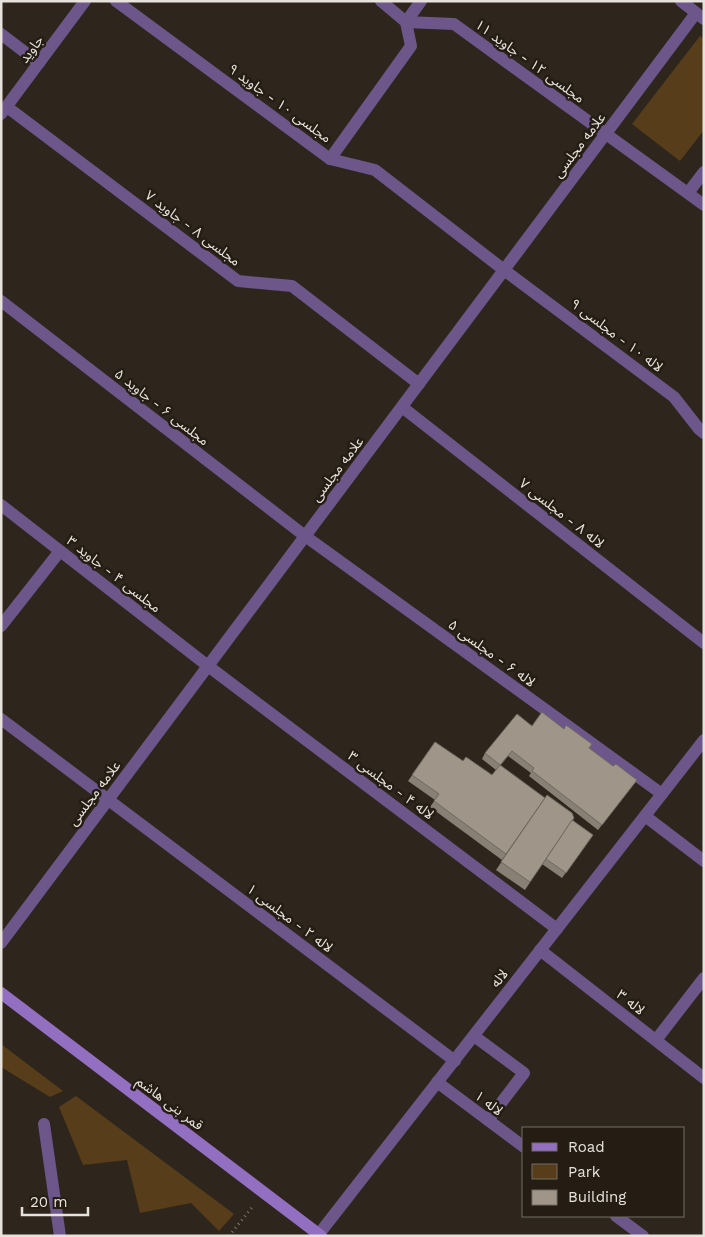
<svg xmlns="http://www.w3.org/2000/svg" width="705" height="1237" viewBox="0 0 705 1237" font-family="'Work Sans','Noto Sans Arabic',sans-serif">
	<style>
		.green { fill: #573d19 }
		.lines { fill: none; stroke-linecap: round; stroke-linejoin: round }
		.path { stroke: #7d776e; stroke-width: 3; stroke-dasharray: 1 4; stroke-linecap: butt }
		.street { stroke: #6c568a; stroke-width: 12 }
		.secondary { stroke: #936fc2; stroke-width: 12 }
		.wall { fill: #898075 }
		.building { fill: #9f9588; stroke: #6f685f }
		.labels { text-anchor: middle; stroke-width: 5; stroke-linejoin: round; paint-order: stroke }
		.street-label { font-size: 14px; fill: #e7e2db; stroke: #251d13 }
	</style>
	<rect width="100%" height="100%" fill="#2e261c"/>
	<!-- green -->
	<g class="green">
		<path d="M700 36 704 39V130L680 161 632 124Z"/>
		<path d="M1 1044 63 1091 50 1097 1 1067Z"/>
		<path d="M76 1096 234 1214 219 1231 191 1203 140 1213 127 1160 83 1165 59 1107Z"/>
	</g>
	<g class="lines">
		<!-- path -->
		<path class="path" d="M229 1236 254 1205"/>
		<!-- street -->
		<g class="street">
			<path d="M116 1 330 159 375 170 504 270 674 397 699 429 704 433"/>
			<path d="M381 1 406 22 454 24 704 205"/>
			<path d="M681 1 704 19"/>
			<path d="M1 34 39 63"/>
			<path d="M7 107 238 281 292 286 419 384"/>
			<path d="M1 114 85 1"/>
			<path d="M330 159 411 46 406 22 421 1"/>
			<path d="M688 193 704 172"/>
			<path d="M1 301 305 536 662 794"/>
			<path d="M402 407 704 643"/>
			<path d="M1 505 208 666 557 929"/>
			<path d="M1 626 60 551"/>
			<path d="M1 719 455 1061"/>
			<path d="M645 816 704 861"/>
			<path d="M1 943 696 13"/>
			<path d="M540 950 704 1078"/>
			<path d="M474 1036 524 1073 488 1120"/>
			<path d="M656 1040 704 978"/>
			<path d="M437 1082 524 1147"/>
			<path d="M44 1124 60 1236"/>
			<path d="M616 1216 643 1236"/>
			<path d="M319 1234 704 740"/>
		</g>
		<!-- secondary -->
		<path class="secondary" d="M1 993 321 1236"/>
	</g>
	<!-- wall -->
	<path class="wall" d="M532 726 589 748 613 766 637 780 598 830 529 776 531 773 508 756 500 766 572 820 593 835 562 878 542 864 525 890 496 870 537 809 502 860 430 807 435 800 408 781 435 742 463 761 492 775 496 770 482 759 485 753Z"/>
	<!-- building -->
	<g class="building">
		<path d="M542 712 564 729 566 725 592 744 589 748 613 766 616 764 637 780 602 825 532 771 534 768 512 751 500 765 485 753 517 714 532 726Z"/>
		<path d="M435 742 463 761 466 757 492 775 500 765 545 798 506 854 434 801 439 794 412 775Z"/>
		<path d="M547 795 572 813 574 818 530 882 501 862Z"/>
		<path d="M572 820 593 835 566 873 546 859Z"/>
	</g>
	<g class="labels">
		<!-- street labels -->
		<g class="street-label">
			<text transform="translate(31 49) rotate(-53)" y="5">جاوید</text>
			<text transform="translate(530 61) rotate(36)" y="5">مجلسی ۱۲ - جاوید ۱۱</text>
			<text transform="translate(280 103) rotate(36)" y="5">مجلسی ۱۰ - جاوید ۹</text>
			<text transform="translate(579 145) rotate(-53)" y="5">علامه مجلسی</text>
			<text transform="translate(193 228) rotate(37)" y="5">مجلسی ۸ - جاوید ۷</text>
			<text transform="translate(617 335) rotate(37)" y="5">لاله ۱۰ - مجلسی ۹</text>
			<text transform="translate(162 407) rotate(38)" y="5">مجلسی ۶ - جاوید ۵</text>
			<text transform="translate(337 469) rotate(-53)" y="5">علامه مجلسی</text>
			<text transform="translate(562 513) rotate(38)" y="5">لاله ۸ - مجلسی ۷</text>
			<text transform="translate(114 574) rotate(38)" y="5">مجلسی ۴ - جاوید ۳</text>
			<text transform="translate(492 653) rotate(36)" y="5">لاله ۶ - مجلسی ۵</text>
			<text transform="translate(391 785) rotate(37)" y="5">لاله ۴ - مجلسی ۳</text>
			<text transform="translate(94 793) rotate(-53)" y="5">علامه مجلسی</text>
			<text transform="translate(290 918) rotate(37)" y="5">لاله ۲ - مجلسی ۱</text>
			<text transform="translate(499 978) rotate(-52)" y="5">لاله</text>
			<text transform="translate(631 1002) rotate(38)" y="5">لاله ۳</text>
			<text transform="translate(170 1103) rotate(37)" y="5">قمر بنی هاشم</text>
			<text transform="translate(489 1103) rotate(37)" y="5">لاله ۱</text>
		</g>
	</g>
	<!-- border -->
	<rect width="705" height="1237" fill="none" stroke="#e7e2db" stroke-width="5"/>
	<!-- legend -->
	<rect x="522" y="1127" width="162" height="90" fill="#251d13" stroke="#736c63"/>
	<rect x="532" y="1143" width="25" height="8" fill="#936fc2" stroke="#736c63"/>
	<text x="568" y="1152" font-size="15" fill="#e7e2db">Road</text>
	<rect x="532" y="1164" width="25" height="15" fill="#573d19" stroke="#736c63"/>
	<text x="568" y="1177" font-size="15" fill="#e7e2db">Park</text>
	<rect x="532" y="1190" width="25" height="15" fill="#9f9588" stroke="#736c63"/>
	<text x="568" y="1202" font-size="15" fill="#e7e2db">Building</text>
	<!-- scale -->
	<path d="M22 1207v8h66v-8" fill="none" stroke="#e7e2db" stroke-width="2.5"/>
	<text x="30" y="1207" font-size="15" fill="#e7e2db" stroke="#251d13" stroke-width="4" paint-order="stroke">20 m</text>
</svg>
